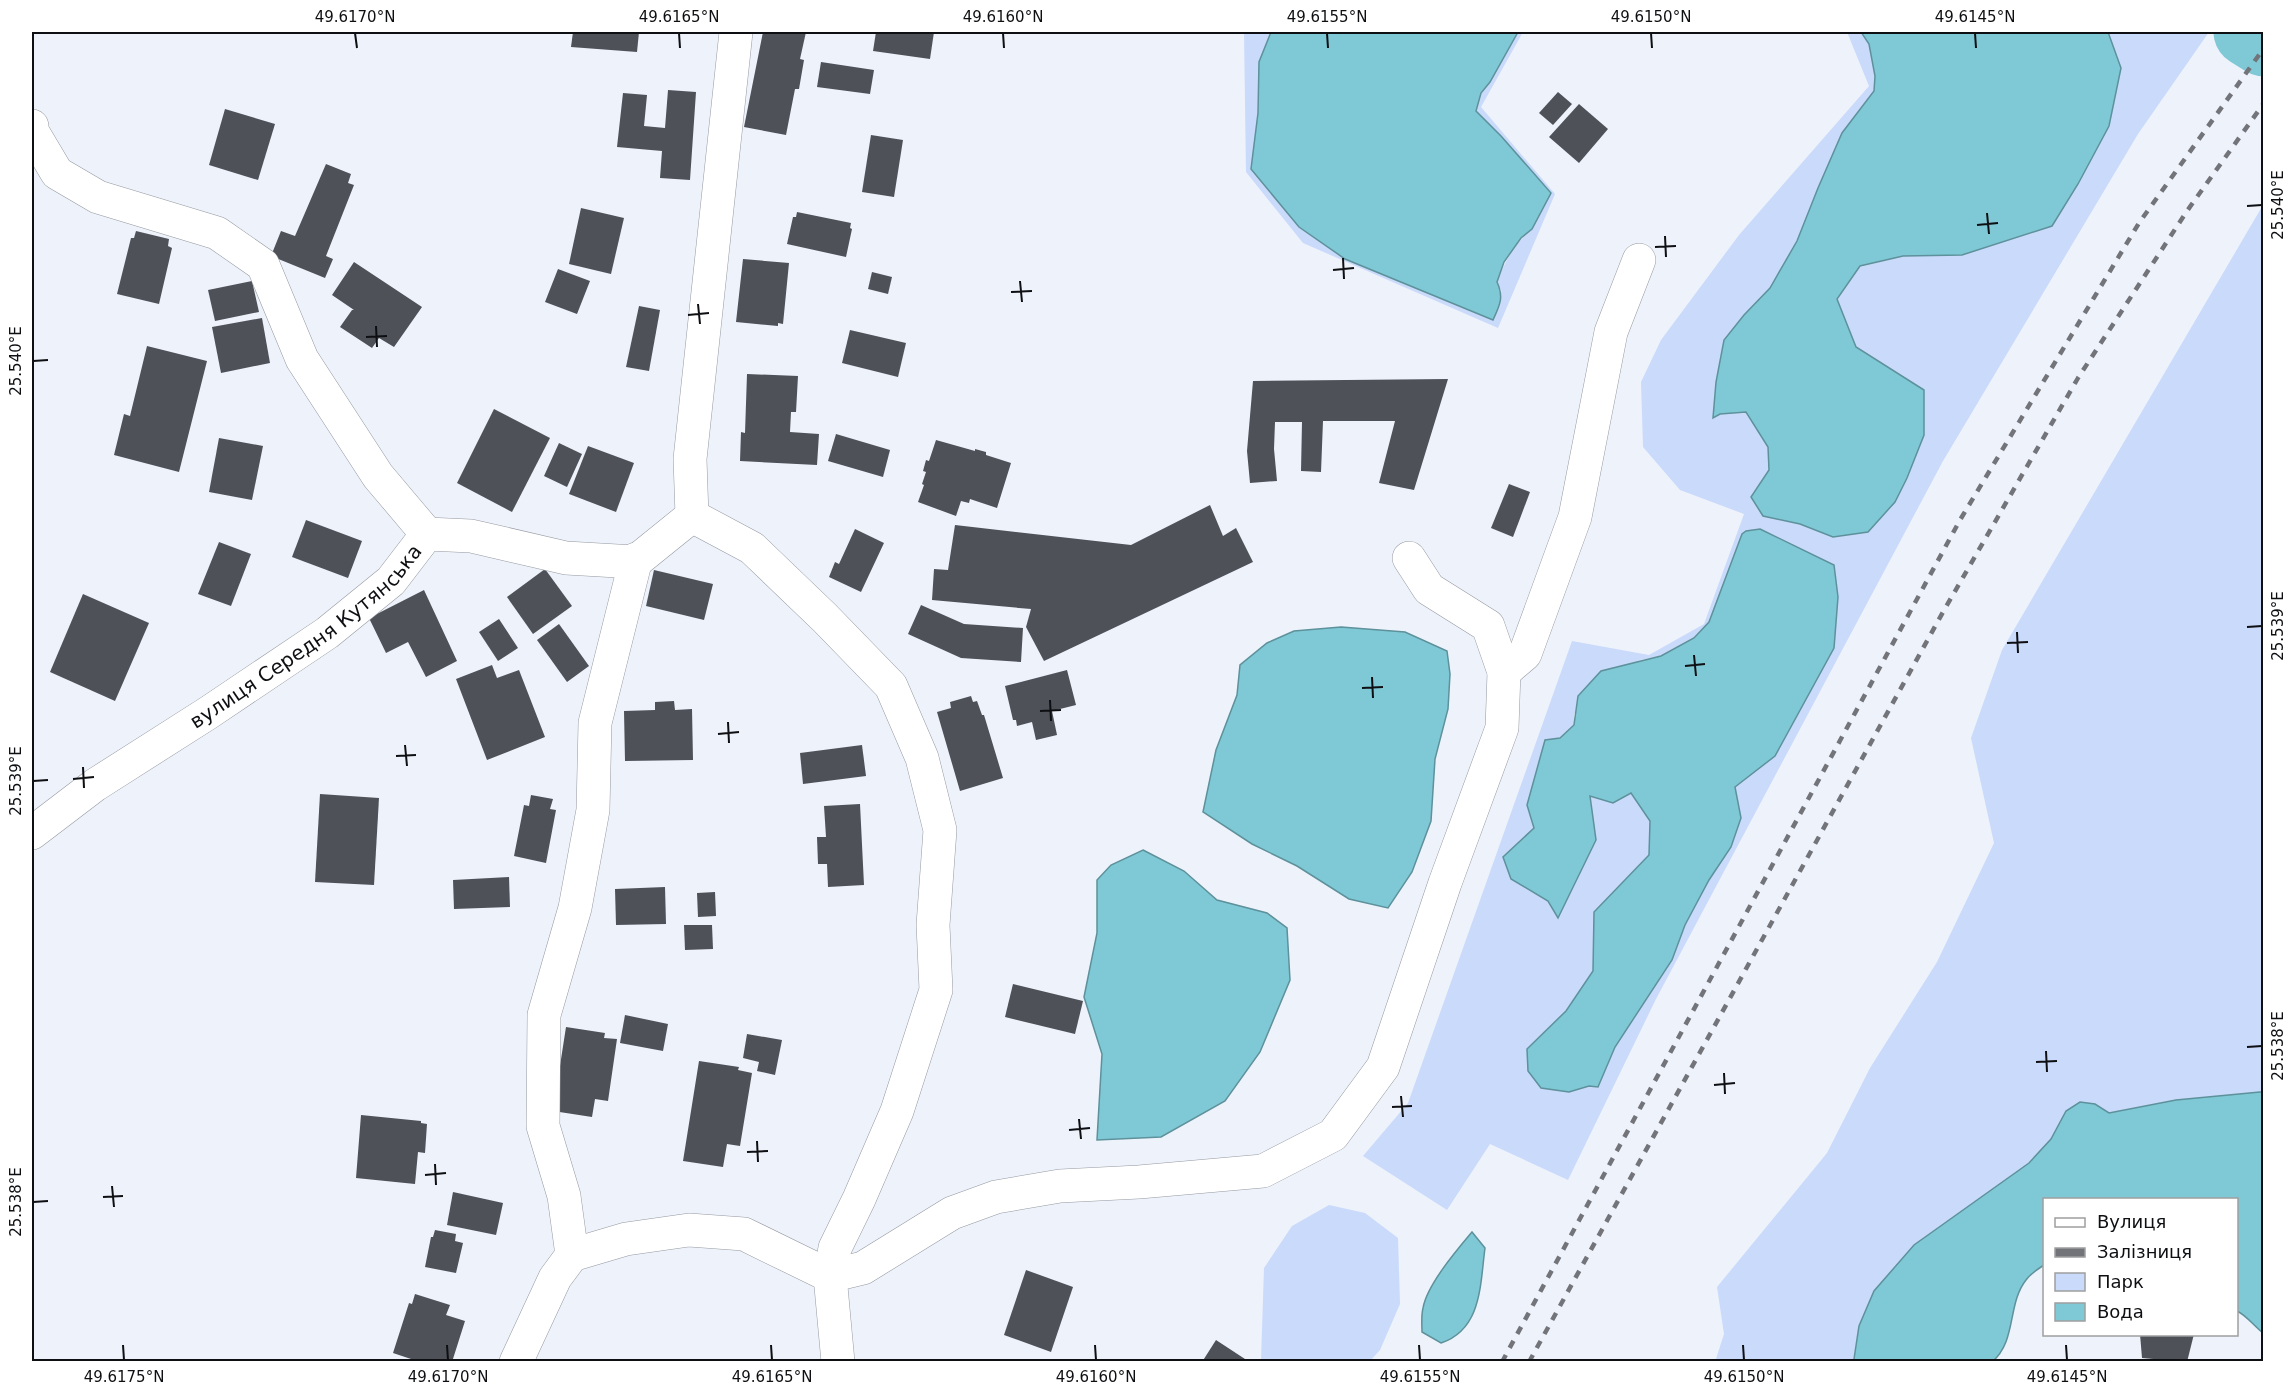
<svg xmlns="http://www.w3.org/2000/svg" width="2295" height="1393" viewBox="0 0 2295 1393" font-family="'DejaVu Sans',sans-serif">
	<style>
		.green { fill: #cadafb; fill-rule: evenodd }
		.water { fill: #7fc9d6; stroke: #5d919b; stroke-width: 1.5 }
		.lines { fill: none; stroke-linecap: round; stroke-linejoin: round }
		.river { stroke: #7fc9d6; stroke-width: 69 }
		.building { fill: #4e5158 }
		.minor-casing { stroke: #9599a1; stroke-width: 34 }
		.minor { stroke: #fff; stroke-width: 33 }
		.rail { stroke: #72747a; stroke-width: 4.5; stroke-dasharray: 8 8; stroke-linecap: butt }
		.ticks { fill: none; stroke: #0e0f12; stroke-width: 2 }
		.labels { text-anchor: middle; stroke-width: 6; stroke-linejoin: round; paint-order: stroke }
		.street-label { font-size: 20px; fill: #0e0f12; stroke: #fff }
		.neatline { fill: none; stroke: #0e0f12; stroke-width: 2 }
		.ticks-label { font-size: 15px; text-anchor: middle; fill: #0e0f12 }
	</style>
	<rect width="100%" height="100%" fill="#eef2fb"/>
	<!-- green -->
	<g class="green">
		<path d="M1244 32H1271L1259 62 1258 113 1502 292 1497 282C1505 261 1515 243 1532 229L1501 136 1476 111 1481 93 1490 82 1518 32H1523L1481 107 1555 194 1498 328 1303 243 1246 172Z"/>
		<path d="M1847 32H1861L1869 44 1875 76 1874 91 1842 133 1818 188 1797 241 1770 288 1744 315 1724 340 1716 382 1713 417 1720 414 1746 412 1768 447 1769 470 1751 497 1763 516 1800 524 1833 537 1895 502 1907 478 1924 435 1901 375 1856 347 1837 299 1860 267 1903 256 1962 255 2052 226 2078 184 2109 126 2121 68 2108 32H2209L2138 134 1943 461 1656 999 1568 1180 1490 1144 1447 1210 1363 1156 1408 1103 1572 641 1649 655 1704 624 1744 514 1680 490 1643 447 1641 382 1661 340 1739 235 1869 86ZM1760 529 1834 565 1838 597 1834 648 1815 680 1735 787 1731 847 1709 880 1685 925 1672 960 1615 1047 1597 1087 1589 1086 1569 1092 1527 1049 1566 1011 1593 971 1594 912 1649 855 1650 821 1631 793 1590 796 1596 840 1585 862 1548 901 1511 879 1503 858 1534 828 1554 738H1560L1574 725V714L1640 660 1661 656 1694 638 1709 622 1742 534Z"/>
		<path d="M2263 205V1097L2078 1122 1859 1326 1853 1361 1715 1362 1724 1334 1717 1287 1827 1153 1870 1068 1937 962 1994 843 1971 738 2002 650Z"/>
		<path d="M1329 1205 1365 1213 1398 1238 1400 1304 1380 1350 1370 1361H1261L1264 1268 1292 1226Z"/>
	</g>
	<!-- water -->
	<g class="water">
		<path d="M1271 32H1518L1490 82 1481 93 1476 111 1501 136 1551 193 1532 229 1521 238 1504 262 1497 282C1504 297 1500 305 1493 320L1345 259 1299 227 1251 169 1258 113 1259 62Z"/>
		<path d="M1861 32H2108L2121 68 2109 126 2078 184 2052 226 1962 255 1903 256 1860 266 1837 299 1856 347 1924 390V435L1907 478 1895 502 1868 532 1833 537 1800 524 1763 516 1751 497 1769 470 1768 447 1746 412 1720 414 1713 418 1716 382 1724 340 1744 315 1770 288 1797 241 1818 188 1842 133 1874 91 1875 76 1869 44Z"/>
		<path d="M1760 529 1834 565 1838 597 1834 648 1775 756 1735 787 1741 818 1731 847 1709 880 1685 925 1672 960 1615 1047 1598 1087 1589 1086 1569 1092 1541 1088 1528 1071 1527 1049 1566 1011 1593 971 1594 912 1649 855 1650 821 1631 793 1613 803 1590 796 1596 840 1558 918 1548 901 1511 879 1503 857 1534 828 1527 805 1545 740 1560 738 1574 725 1578 696 1601 671 1661 656 1694 638 1709 622 1742 534 1746 531Z"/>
		<path d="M1341 627 1405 632 1447 651 1450 674 1448 709 1435 759 1431 821 1412 872 1388 908 1349 899 1297 866 1252 844 1203 812 1216 750 1237 695 1240 665 1267 643 1294 631Z"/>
		<path d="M1143 850 1184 871 1217 900 1267 913 1287 928 1290 980 1260 1052 1225 1101 1161 1137 1097 1140 1102 1054 1084 997 1097 933V880L1111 865Z"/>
		<path d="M2260 1092H2264L2263 1333C2254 1326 2246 1315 2237 1311L2236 1200H2044V1265C2038 1269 2030 1274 2026 1280 2007 1304 2017 1341 1992 1362H1857L1854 1359 1859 1326 1874 1291 1914 1245 2029 1163 2051 1139 2066 1111 2080 1102 2095 1104 2109 1113 2176 1100Z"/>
		<path d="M1472 1232 1485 1248C1480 1285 1482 1329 1441 1343L1422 1332C1422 1325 1421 1316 1423 1308 1427 1285 1456 1251 1472 1232Z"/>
	</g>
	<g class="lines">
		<!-- river -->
		<path class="river" d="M2248 32 2264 42"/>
	</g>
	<!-- building -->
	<g class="building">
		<path d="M573 32H639L637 52 571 47Z"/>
		<path d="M763 32H806L800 59 804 60 799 89H795L786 135 744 127Z"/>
		<path d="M876 32H934L930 59 873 51Z"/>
		<path d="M821 62 874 70 870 94 817 87Z"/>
		<path d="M668 90 696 92 690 180 660 178 662 151 617 147 623 93 647 95 644 126 665 128Z"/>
		<path d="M1558 92 1572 104 1553 125 1539 113Z"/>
		<path d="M1579 104 1608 129 1579 163 1549 137Z"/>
		<path d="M225 109 275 124 258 180 209 165Z"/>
		<path d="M871 135 903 140 894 197 862 192Z"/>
		<path d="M326 164 351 174 348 183 354 185 326 256 333 259 325 278 271 256 281 231 295 236Z"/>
		<path d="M581 208 624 218 611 274 569 264Z"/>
		<path d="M797 212 851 223 850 228 852 229 846 257 787 244 793 217H796Z"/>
		<path d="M136 231 169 239 168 246 172 248 159 304 117 294 131 238H134Z"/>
		<path d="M743 259 789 263 783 324 778 323V326L736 322Z"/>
		<path d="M354 262 422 307 394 347 379 338 372 348 340 327 352 310H354L332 295Z"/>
		<path d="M558 269 590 281 577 314 545 302Z"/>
		<path d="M872 272 892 277 888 294 868 289Z"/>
		<path d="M252 281 259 312 215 321 208 290Z"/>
		<path d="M639 306 660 310 649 371 626 367Z"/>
		<path d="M262 318 270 363 221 373 212 327Z"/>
		<path d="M850 330 906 343 898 377 842 363Z"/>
		<path d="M147 346 207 361 179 472 114 455 124 414 130 416Z"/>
		<path d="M747 374 798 376 796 412H791L790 432 819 434 817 465 740 461 741 432 745 433Z"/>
		<path d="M1448 379 1414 490 1379 483 1395 421H1323L1321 472 1301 471 1302 422H1275L1274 449 1277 481 1250 483 1247 451 1253 381Z"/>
		<path d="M494 409 550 438 512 512 457 483Z"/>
		<path d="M836 434 890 450 883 477 828 461Z"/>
		<path d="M219 438 263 446 252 500 209 492Z"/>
		<path d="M936 440 975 451V449L986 452V455L1011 463 997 508 970 499 969 503 961 501 956 516 918 502 924 485 922 484 926 472 923 471 926 460 929 461Z"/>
		<path d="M559 443 582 454 567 487 544 476Z"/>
		<path d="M588 446 634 463 616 512 569 494Z"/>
		<path d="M1509 484 1530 492 1513 537 1491 528Z"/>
		<path d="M1210 505 1223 536 1236 528 1253 562 1044 661 1026 627 1031 609 932 600 934 569 948 570 955 525 1131 545Z"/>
		<path d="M306 520 362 541 348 578 292 557Z"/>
		<path d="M855 529 884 543 861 592 829 577 835 562 839 564Z"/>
		<path d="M219 542 251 554 231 606 198 594Z"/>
		<path d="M545 569 572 606 533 634 507 597Z"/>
		<path d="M654 570 713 584 704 620 646 606Z"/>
		<path d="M424 590 457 661 426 677 408 642 386 653 369 618Z"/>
		<path d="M83 594 149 623 115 701 50 672Z"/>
		<path d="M921 605 964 624 1023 628 1021 662 961 658 908 634Z"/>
		<path d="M499 619 518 648 498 661 479 632Z"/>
		<path d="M559 624 589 666 567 682 537 640Z"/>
		<path d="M492 665 497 678 519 670 545 737 487 760 456 679Z"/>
		<path d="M1067 670 1076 705 1052 711 1057 735 1036 740 1032 722 1017 726 1016 720H1013L1005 686Z"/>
		<path d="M971 696 973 702 977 701 982 715H984L1003 778 960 791 937 712 951 708 950 702Z"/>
		<path d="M674 701 675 710 692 709 693 760 625 761 624 711 655 710V702Z"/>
		<path d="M862 745 866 776 803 784 800 753Z"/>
		<path d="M320 794 379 798 374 885 315 882Z"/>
		<path d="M531 795 553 799 550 809 556 810 546 863 514 856 524 805 529 806Z"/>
		<path d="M860 804 864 885 828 887 827 864H818L817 837H826L824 806Z"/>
		<path d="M509 877 510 907 454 909 453 880Z"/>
		<path d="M665 887 666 924 616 925 615 889Z"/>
		<path d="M715 892 716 916 698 917 697 893Z"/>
		<path d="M684 925H712L713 949 685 950Z"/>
		<path d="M1013 984 1083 1001 1075 1034 1005 1017Z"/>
		<path d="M625 1015 668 1024 663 1051 620 1043Z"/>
		<path d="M566 1027 605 1033 604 1038 617 1039 608 1101 595 1099 592 1117 553 1111Z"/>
		<path d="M747 1034 782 1040 775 1075 757 1071 759 1062 743 1058Z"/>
		<path d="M699 1061 739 1067 738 1070 752 1073 740 1146 727 1144 723 1167 683 1161Z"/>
		<path d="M361 1115 421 1121V1123L427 1124 425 1153 418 1152 415 1184 356 1178Z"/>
		<path d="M453 1192 503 1203 496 1235 447 1225Z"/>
		<path d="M435 1230 456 1234 455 1241 463 1243 456 1273 425 1267 431 1237H433Z"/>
		<path d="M1026 1270 1073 1287 1051 1352 1004 1335Z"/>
		<path d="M415 1294 450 1305 446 1315 465 1321 452 1362H420L393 1353 409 1303 412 1304Z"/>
		<path d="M2140 1334H2194L2187 1362 2142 1358Z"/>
		<path d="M1216 1340 1245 1359 1243 1362H1202Z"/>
	</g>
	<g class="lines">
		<!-- minor casing -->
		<g class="minor-casing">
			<g id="minor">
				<path d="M736 32 690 459 692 516 752 548 825 618 891 686 922 758 940 830 933 925 936 990 897 1111 859 1199 835 1248 830 1276 838 1362"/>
				<path d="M32 126V131L57 173 98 197 217 233 263 265 302 359 378 476 427 534"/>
				<path d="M1504 672 1525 654 1575 517 1611 332 1639 260"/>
				<path id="s1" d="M32 833 95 785 208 713 327 633 391 581 427 534 471 536 566 558 635 562 692 516"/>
				<path d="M572 1255 564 1196 543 1126 544 1015 575 908 593 810 595 723 636 559"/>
				<path d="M516 1362 555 1278 572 1255 626 1239 689 1230 744 1234 830 1276 863 1268 952 1213 996 1197 1060 1186 1139 1182 1263 1171 1333 1135 1383 1067 1445 883 1502 728 1504 672 1488 626 1429 589 1409 558"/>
			</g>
		</g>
		<!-- minor -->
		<use href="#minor" class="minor"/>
		<!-- rail -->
		<g class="rail">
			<path d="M1502 1362 1960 520 2139 223 2264 48"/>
			<path d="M1529 1362 1943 612 2078 378 2187 211 2264 103"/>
		</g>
	</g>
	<!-- ticks -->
	<path class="ticks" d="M355 33 357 48M679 33 680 48M1003 33 1004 48M1327 33 1328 48M1651 33 1652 48M1975 33 1976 48M2247 206 2262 205M1987 213 1989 234M1977 225 1998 223M1665 236 1666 257M1655 247 1676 246M1343 258 1344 279M1333 270 1354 268M1020 281 1022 302M1011 292 1032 291M698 304 700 324M688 315 709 313M376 326 377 347M366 337 387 336M33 361 48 360M2247 627 2262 626M2017 632 2018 653M2007 643 2028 642M1694 655 1696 676M1685 666 1705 664M1372 677 1373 698M1362 688 1383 687M1050 700 1051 721M1040 711 1061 710M728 722 729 743M718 734 739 732M405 745 407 766M396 756 416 755M83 767 84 788M73 779 94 777M33 781 48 780M2247 1047 2262 1046M2046 1051 2047 1072M2036 1062 2057 1061M1724 1073 1725 1094M1714 1085 1735 1083M1401 1096 1403 1117M1392 1107 1412 1106M1079 1119 1081 1139M1069 1130 1090 1128M757 1141 758 1162M747 1152 768 1151M435 1164 436 1185M425 1175 446 1173M112 1186 114 1207M103 1197 123 1196M33 1202 48 1201M123 1345 124 1360M447 1345 448 1360M771 1345 772 1360M1095 1345 1096 1360M1419 1345 1420 1360M1743 1345 1744 1360M2066 1345 2067 1360"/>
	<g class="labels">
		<!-- street labels -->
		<g class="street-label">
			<text dy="7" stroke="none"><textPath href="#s1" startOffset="338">вулиця Середня Кутянська</textPath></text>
		</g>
	</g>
	<!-- border -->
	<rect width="2295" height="1393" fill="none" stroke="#ffffff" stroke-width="66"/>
	<!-- legend -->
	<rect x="2043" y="1198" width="195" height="138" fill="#ffffff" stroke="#9f9fa0" stroke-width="1.5"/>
	<rect x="2055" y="1218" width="30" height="9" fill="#ffffff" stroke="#9f9fa0" stroke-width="1.5"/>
	<text x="2097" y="1228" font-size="18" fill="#0e0f12">Вулиця</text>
	<rect x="2055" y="1248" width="30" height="9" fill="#72747a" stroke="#9f9fa0" stroke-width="1.5"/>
	<text x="2097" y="1258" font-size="18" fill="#0e0f12">Залізниця</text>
	<rect x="2055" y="1273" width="30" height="18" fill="#cadafb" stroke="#9f9fa0" stroke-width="1.5"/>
	<text x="2097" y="1288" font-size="18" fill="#0e0f12">Парк</text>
	<rect x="2055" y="1303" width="30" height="18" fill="#7fc9d6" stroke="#9f9fa0" stroke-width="1.5"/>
	<text x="2097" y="1318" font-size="18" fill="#0e0f12">Вода</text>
	<rect x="33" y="33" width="2229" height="1327" class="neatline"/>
	<g class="ticks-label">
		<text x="355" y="22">49.6170°N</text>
		<text x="679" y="22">49.6165°N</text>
		<text x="1003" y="22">49.6160°N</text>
		<text x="1327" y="22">49.6155°N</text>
		<text x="1651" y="22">49.6150°N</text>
		<text x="1975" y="22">49.6145°N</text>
		<text transform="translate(2278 205) rotate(-90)" y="5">25.540°E</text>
		<text transform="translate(16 361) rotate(-90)" y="5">25.540°E</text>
		<text transform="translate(2278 626) rotate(-90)" y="5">25.539°E</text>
		<text transform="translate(16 781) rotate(-90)" y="5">25.539°E</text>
		<text transform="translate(2278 1046) rotate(-90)" y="5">25.538°E</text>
		<text transform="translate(16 1202) rotate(-90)" y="5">25.538°E</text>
		<text x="124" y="1382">49.6175°N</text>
		<text x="448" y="1382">49.6170°N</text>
		<text x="772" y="1382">49.6165°N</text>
		<text x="1096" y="1382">49.6160°N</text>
		<text x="1420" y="1382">49.6155°N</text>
		<text x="1744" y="1382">49.6150°N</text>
		<text x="2067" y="1382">49.6145°N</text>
	</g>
</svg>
